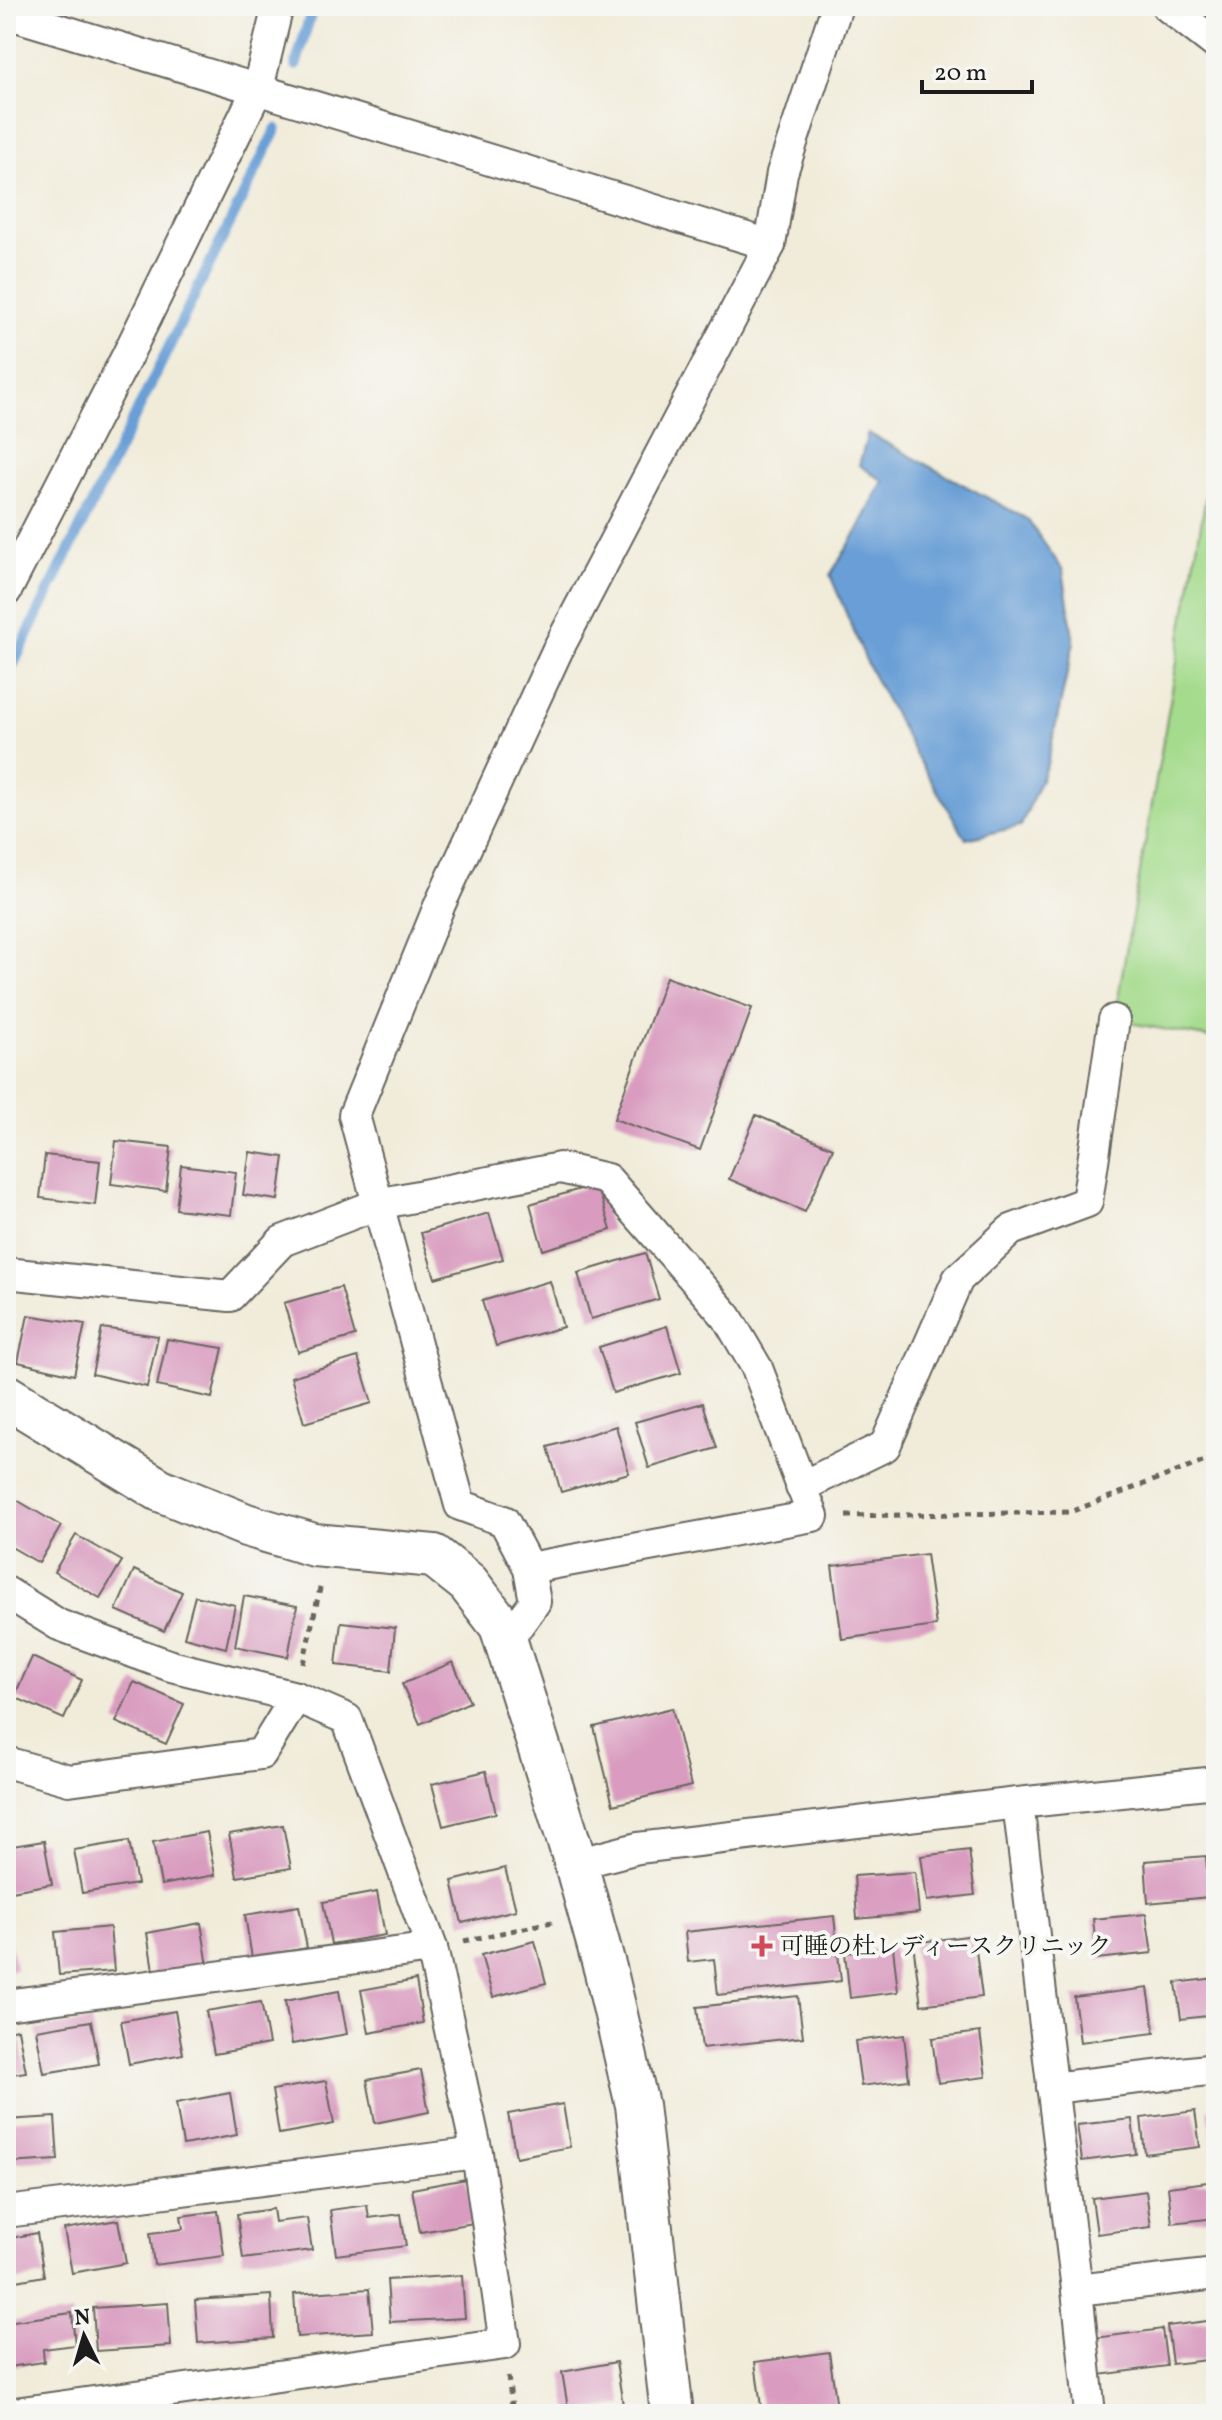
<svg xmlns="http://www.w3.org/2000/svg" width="1222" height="2420" viewBox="0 0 1222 2420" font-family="Vollkorn,'Noto Serif JP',serif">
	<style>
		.green { fill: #a4db8c; stroke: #607c54; stroke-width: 2 }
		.water { fill: #699fd6; stroke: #425e79; stroke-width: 2 }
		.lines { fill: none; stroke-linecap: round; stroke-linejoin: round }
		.stream { stroke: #699fd6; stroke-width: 11 }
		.building { fill: #d99cc0 }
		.street-casing { stroke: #67655e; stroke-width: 34 }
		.secondary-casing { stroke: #67655e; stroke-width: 46 }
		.path { stroke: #67655e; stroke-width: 5; stroke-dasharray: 6 6; stroke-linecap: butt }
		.street { stroke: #fff; stroke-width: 30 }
		.secondary { stroke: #fff; stroke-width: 42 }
		.poi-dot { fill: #d1495b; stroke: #f6f6f2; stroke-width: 3 }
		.labels { text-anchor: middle; stroke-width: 8; stroke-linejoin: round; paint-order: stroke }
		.poi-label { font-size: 24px; fill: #1c1c1c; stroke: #f6f6f2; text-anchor: start }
	</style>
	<rect width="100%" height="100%" fill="#f6f6f2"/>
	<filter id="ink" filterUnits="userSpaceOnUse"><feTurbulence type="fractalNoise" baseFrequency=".0125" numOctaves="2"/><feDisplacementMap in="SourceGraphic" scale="16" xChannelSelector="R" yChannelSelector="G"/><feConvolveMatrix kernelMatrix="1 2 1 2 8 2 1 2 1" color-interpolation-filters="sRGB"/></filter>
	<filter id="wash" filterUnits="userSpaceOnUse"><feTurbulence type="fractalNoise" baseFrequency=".006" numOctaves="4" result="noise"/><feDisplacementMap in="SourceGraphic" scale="32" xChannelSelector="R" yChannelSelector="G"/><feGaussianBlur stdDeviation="1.8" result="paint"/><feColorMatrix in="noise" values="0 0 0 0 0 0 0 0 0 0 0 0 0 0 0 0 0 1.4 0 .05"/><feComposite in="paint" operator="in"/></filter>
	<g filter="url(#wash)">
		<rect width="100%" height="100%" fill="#f1ecda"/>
		<!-- green -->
		<path class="green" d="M1216 439V1039L1114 1020Z"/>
		<!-- water -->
		<path class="water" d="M868 433 1027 519 1063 570 1074 642 1047 765 1021 826 966 839 917 757 870 670 830 575 858 530 883 481 859 465Z"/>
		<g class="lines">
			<!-- stream -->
			<g class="stream">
				<path d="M296 65 313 6"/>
				<path d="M6 679 276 129"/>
			</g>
		</g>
		<g id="blocks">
			<!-- building -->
			<g class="building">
				<path d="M666 977 752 1008 700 1150 614 1119Z"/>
				<path d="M756 1115 833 1148 805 1212 729 1179Z"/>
				<path d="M116 1141 171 1147 166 1191 111 1184Z"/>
				<path d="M250 1152 284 1157 278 1200 243 1195Z"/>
				<path d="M45 1155 100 1161 95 1205 40 1198Z"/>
				<path d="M181 1165 236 1172 231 1215 176 1209Z"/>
				<path d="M597 1184 611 1230 543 1250 530 1204Z"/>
				<path d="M489 1213 503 1259 435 1278 421 1233Z"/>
				<path d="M645 1253 659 1299 591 1319 578 1273Z"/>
				<path d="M550 1281 563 1327 496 1346 482 1301Z"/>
				<path d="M341 1287 355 1336 298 1352 284 1303Z"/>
				<path d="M28 1315 85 1324 74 1375 18 1362Z"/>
				<path d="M667 1326 681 1373 613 1393 599 1347Z"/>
				<path d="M102 1328 158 1336 147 1387 92 1374Z"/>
				<path d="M167 1339 223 1348 212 1398 157 1386Z"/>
				<path d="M358 1357 372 1403 304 1423 291 1377Z"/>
				<path d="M703 1403 717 1448 649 1468 635 1422Z"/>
				<path d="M616 1426 629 1473 561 1492 548 1447Z"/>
				<path d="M15 1499 61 1526 39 1563 6 1544V1515Z"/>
				<path d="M76 1535 122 1561 100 1598 54 1572Z"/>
				<path d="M926 1554 936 1626 842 1639 832 1566Z"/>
				<path d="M134 1570 182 1592 164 1631 116 1610Z"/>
				<path d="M195 1596 235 1605 226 1648 184 1637Z"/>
				<path d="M244 1596 297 1606 288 1657 235 1646Z"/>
				<path d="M341 1622 395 1628 391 1671 336 1665Z"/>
				<path d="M32 1657 82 1680 64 1719 14 1697Z"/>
				<path d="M453 1662 470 1702 420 1724 402 1684Z"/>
				<path d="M134 1682 184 1704 166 1744 116 1722Z"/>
				<path d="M672 1708 691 1786 613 1805 594 1727Z"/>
				<path d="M486 1771 496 1813 443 1826 432 1784Z"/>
				<path d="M283 1825 291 1868 237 1877 229 1834Z"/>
				<path d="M207 1832 215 1875 161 1885 153 1842Z"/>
				<path d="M44 1841 52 1884 6 1892V1847Z"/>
				<path d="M129 1841 137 1884 82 1893 74 1850Z"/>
				<path d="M969 1850 975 1895 927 1901 921 1856Z"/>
				<path d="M1206 1856 1209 1897 1148 1903 1145 1861Z"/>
				<path d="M505 1868 516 1910 462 1923 452 1881Z"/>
				<path d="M915 1872 919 1913 857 1919 854 1876Z"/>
				<path d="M377 1892 385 1935 331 1944 323 1902Z"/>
				<path d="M299 1906 307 1948 252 1958 245 1915Z"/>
				<path d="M1146 1914 1152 1953 1097 1959 1093 1919Z"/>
				<path d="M834 1916 841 1981 718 1995 714 1959 688 1962 685 1932Z"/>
				<path d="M6 1923 16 1969 6 1971Z"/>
				<path d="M201 1923 208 1966 154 1976 147 1933Z"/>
				<path d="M110 1927 114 1971 59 1975 55 1932Z"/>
				<path d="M974 1935 982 1997 921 2005 913 1943Z"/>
				<path d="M535 1941 546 1983 493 1997 481 1955Z"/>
				<path d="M893 1947 898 1992 850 1998 845 1953Z"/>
				<path d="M1216 1978V2015L1181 2019 1176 1983Z"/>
				<path d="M416 1980 423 2023 369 2033 361 1990Z"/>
				<path d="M1148 1988 1155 2033 1080 2042 1074 1997Z"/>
				<path d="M339 1991 347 2034 292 2044 285 2001Z"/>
				<path d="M798 1996 803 2037 702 2048 697 2007Z"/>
				<path d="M261 2002 269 2044 214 2054 206 2011Z"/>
				<path d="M175 2011 183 2054 129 2064 121 2021Z"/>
				<path d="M91 2021 99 2064 44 2073 36 2030Z"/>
				<path d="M18 2029 26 2072 6 2075V2031Z"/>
				<path d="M980 2032 986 2077 938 2083 932 2038Z"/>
				<path d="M904 2035 909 2080 861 2086 855 2041Z"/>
				<path d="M421 2070 429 2112 375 2123 367 2080Z"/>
				<path d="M326 2081 334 2124 279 2134 272 2090Z"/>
				<path d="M230 2093 237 2135 183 2145 176 2103Z"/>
				<path d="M563 2104 570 2147 516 2157 508 2114Z"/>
				<path d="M1216 2108V2145H1213L1208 2109Z"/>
				<path d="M1195 2111 1200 2147 1145 2154 1141 2118Z"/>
				<path d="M55 2117 58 2160 6 2163V2120Z"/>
				<path d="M1132 2119 1136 2154 1082 2161 1077 2125Z"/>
				<path d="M466 2179 474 2223 420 2232 412 2189Z"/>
				<path d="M1216 2181V2218L1172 2223 1168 2187Z"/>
				<path d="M1146 2191 1151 2227 1097 2234 1092 2198Z"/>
				<path d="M367 2205 369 2218 401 2214 406 2246 336 2255 330 2210Z"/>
				<path d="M273 2209 275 2222 307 2218 312 2250 243 2259 237 2214Z"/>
				<path d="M218 2211 224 2256 154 2265 150 2233 183 2229 181 2216Z"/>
				<path d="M118 2220 126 2263 72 2273 64 2229Z"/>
				<path d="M37 2233 44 2276 6 2283V2239Z"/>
				<path d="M462 2275 465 2318 390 2322 387 2280Z"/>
				<path d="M369 2289 373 2332 297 2337 294 2294Z"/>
				<path d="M271 2295 273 2338 198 2343 195 2300Z"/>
				<path d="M168 2303 171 2346 96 2351 93 2308Z"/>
				<path d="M72 2313 75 2345 43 2349 44 2362 8 2367 6 2322Z"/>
				<path d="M1216 2320V2359L1172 2364 1167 2326Z"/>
				<path d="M1162 2329 1167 2366 1100 2375 1095 2338Z"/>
				<path d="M829 2352 838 2414H762L755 2362Z"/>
				<path d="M616 2362 623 2405 569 2414 562 2372Z"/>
			</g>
		</g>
	</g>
	<g filter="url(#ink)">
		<use href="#blocks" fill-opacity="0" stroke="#67655e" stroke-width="2"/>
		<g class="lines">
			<!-- street casing -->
			<g class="street-casing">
				<g id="street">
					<path d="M1167 6 1216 44"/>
					<path d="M6 13 770 245"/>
					<path d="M6 591 126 358 258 88 278 6"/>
					<path d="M6 1273 230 1296 282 1241 378 1204 354 1115 440 904 557 651 770 245 782 173 837 6"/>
					<path d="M801 1487 885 1446 958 1279 1011 1230 1087 1202 1114 1020"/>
					<path d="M6 1592 59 1625 171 1666 296 1697"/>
					<path d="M506 1642 535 1602 529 1568 813 1516 757 1368 727 1317 607 1179 560 1168 378 1204 460 1505 504 1521 529 1568"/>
					<path d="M6 1762 69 1780 261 1754 296 1697 347 1719 432 1948 477 2153 505 2344 8 2414"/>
					<path d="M1018 1803 1077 2290 1090 2414"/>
					<path d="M576 1864 638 1848 1018 1803 1216 1782"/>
					<path d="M6 2005 432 1948"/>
					<path d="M1052 2088 1216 2069"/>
					<path d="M6 2212 477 2153"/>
					<path d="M1077 2290 1216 2274"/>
				</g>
			</g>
			<!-- secondary casing -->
			<g class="secondary-casing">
				<path id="secondary" d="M6 1396 160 1490 246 1525 314 1545 434 1556 468 1583 501 1626 576 1864 606 1972 637 2105 672 2414"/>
			</g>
			<!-- path -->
			<g class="path">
				<path d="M846 1516 1070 1512 1216 1457"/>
				<path d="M303 1664 321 1584"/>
				<path d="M464 1941 552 1922"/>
				<path d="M508 2377 513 2414"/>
			</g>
			<!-- street -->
			<use href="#street" class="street"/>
			<!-- secondary -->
			<use href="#secondary" class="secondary"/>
		</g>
	</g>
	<!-- markers -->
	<path class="poi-dot" d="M758 1934h8v8h8v8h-8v8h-8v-8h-8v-8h8z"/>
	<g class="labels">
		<!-- poi labels -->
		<g class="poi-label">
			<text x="780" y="1954">可睡の杜レディースクリニック</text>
		</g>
	</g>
	<!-- margin -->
	<rect width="1222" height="2420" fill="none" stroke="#f6f6f2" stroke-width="32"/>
	<!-- north arrow -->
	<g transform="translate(84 2336) rotate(355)" stroke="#f6f6f2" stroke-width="6" paint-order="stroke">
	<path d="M0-6L14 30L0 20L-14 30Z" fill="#1c1c1c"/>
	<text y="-12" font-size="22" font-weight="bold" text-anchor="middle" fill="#1c1c1c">N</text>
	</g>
	<!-- scale -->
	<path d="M922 80v12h110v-12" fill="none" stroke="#1c1c1c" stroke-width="4"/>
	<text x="934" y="80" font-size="24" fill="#1c1c1c" stroke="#f6f6f2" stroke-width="6" paint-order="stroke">20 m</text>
</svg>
